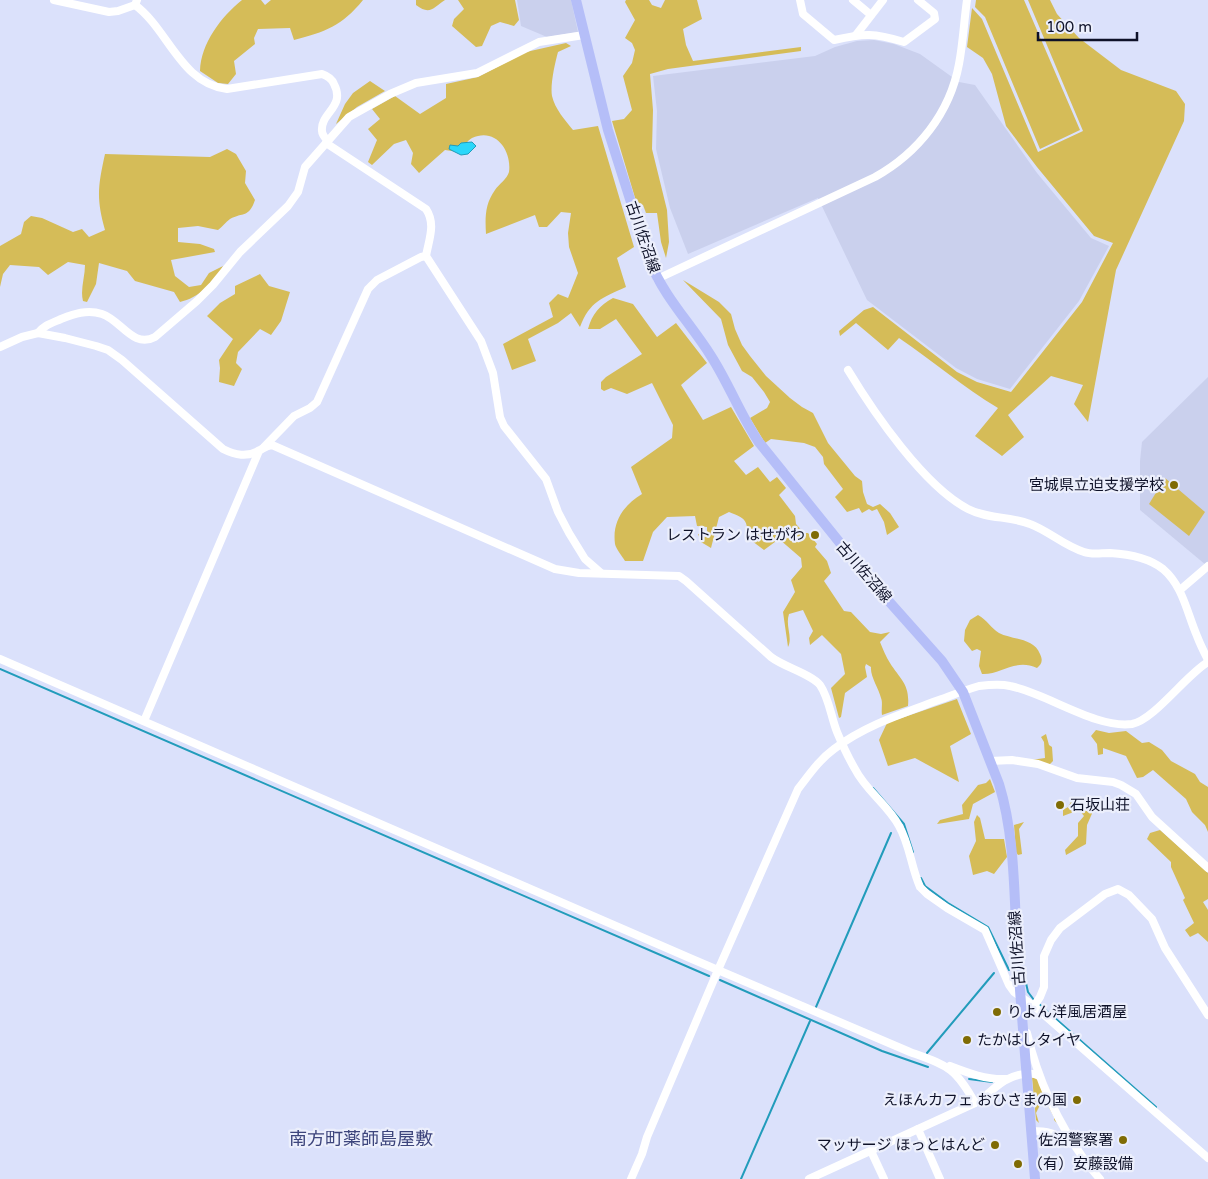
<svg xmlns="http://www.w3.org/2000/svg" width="1208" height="1179" viewBox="0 0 1208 1179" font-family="'Varela Round','Noto Sans JP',sans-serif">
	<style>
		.built { fill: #cad0ed }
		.green { fill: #d5bc58 }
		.water { fill: #2bd7fa; stroke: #229cbb }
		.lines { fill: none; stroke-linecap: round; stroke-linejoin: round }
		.stream { stroke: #229cbb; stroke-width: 2 }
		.minor { stroke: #fff; stroke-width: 8 }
		.major { stroke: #b5bef8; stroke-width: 10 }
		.poi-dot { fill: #7f6b04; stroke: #eceffc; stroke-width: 2 }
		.labels { text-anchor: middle; stroke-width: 4.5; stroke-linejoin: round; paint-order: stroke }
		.street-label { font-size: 15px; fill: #0e1128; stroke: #eceffc }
		.poi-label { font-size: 15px; fill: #0e1128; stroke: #eceffc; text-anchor: end }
		.quarter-label { font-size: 18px; fill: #3d457c; stroke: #eceffc }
	</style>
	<rect width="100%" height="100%" fill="#dbe1fb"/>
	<!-- built -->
	<g class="built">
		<path d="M517 0H571L578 32 547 37 521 26Z"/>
		<path d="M874 40 894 44 920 54 959 82 975 85 1037 173 1091 238 1109 246 1079 301 1010 389 977 379 956 368 867 300 818 198 688 254 670 208 656 149 657 111 653 76 815 56 835 47 857 41Z"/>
		<path d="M1208 377V563L1206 565 1140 510V461L1142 442Z"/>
	</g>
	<!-- green -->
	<g class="green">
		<path d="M242 0H261L265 5 271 0H363C342 26 325 32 294 40L290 28 258 29 254 38 255 44 234 61 236 74 228 84 218 83 200 71C201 43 221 17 242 0Z"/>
		<path d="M416 0H445C434 7 430 16 416 5Z"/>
		<path d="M458 0H515L519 20 514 26 500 22 491 26 482 46 476 47 452 26 454 19 464 9Z"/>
		<path d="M626 0H649L652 5 661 8 665 0H697L702 19 683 29 686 45 693 61 801 47V51L668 69 650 74 653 110 652 149 667 210 669 242 666 258 661 242 657 213H646L643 205 636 201 612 121 624 119 632 110 623 76 632 63 635 50 632 43 625 38 635 20 625 2Z"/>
		<path d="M976 0H1024L1080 130 1040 149 985 17 975 7Z"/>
		<path d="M1028 0H1050L1057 14 1079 38 1121 70 1176 91 1185 104 1184 121 1116 270 1088 422 1074 404 1083 385 1051 376 1008 415 1024 437 1002 456 975 436 998 408C963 387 933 361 899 338L888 350 856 323 840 336 839 331 864 310 873 307 957 372 977 382 1011 392 1082 302 1113 243 1094 236 1037 167 1006 126 992 74 983 58 967 47 972 8 982 19 1038 152 1083 131Z"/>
		<path d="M566 43 571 46 558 52C555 63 550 85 552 96 555 109 565 120 573 130L598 126 634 247 617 258 626 287C602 298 590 301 580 327L571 313 558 323 528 339 536 361 512 370 503 344 553 317 549 303 558 294 568 298 578 273 569 247 568 233 571 213 561 212 547 227H539L535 215 486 234C485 217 485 204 495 190 499 184 507 179 509 172 512 150 495 127 472 138 467 141 463 147 458 152L445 150 419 173 411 164 413 153 406 140 394 144 372 165 368 162 377 140 368 129 380 119 372 109 395 96 420 114 446 98V84L478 77 526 52Z"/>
		<path d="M370 81 385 91 357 107 336 124 345 104 353 93Z"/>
		<path d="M227 149 236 154 246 171 245 183 255 200C249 218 243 212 230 219 226 222 222 227 218 230L198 226 178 228V242L200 244 214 249 215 252 171 260 175 276 189 287 201 285 209 273 223 266C215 283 198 298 180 302L174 292 135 281 127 271 99 263 96 284 87 302 83 301C80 290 85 277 85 265L68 262 48 275 39 267 10 265 3 274 0 287V246L21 234 24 222 31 216 42 218 73 232 82 229 89 237 105 230C96 198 98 186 105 154L210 157Z"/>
		<path d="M260 274 269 286 290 292 281 321 271 335 260 329 238 352 236 363 242 369 234 386 219 382 220 368 219 360 233 339 207 316 220 303 235 294V286Z"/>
		<path d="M683 280 719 302 731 314 735 329 742 345 750 356 766 376 790 398 802 407 813 413 828 443 855 476 862 481 863 492 867 504 873 507 880 504 890 513 899 527 887 535 884 522 877 509 872 511 869 509 862 513 859 508 847 512 835 497 843 489 824 464 823 457 815 447 804 443 771 439 765 443 750 418 767 408 770 402 764 392 752 377 742 371 728 345 721 319Z"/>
		<path d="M613 298 633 304 657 337 676 323 707 363 681 385 703 420 731 407 754 446 734 461 746 475 758 467 770 482 777 477 786 488 779 495 795 516 796 524 804 533H808L817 544 815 547 827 561 831 573 824 581 844 611 851 612 870 632 881 634 890 632 880 642C883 649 886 657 890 663 900 679 910 684 908 706L882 715C881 709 883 703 881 698 879 689 870 676 871 667L866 664 865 667 867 677 845 693 841 717 839 718 831 688 845 674 841 654 822 635 810 645 809 638 813 631 803 610 789 614C785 626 793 637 788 647L783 612 795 592 791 580 802 567 801 558 779 539 764 550 748 538C747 519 746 519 729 512L719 517 711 548 701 542 698 534 707 533V527L697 526 695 516 667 517 653 532 643 561H625C622 556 616 549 615 544 612 521 624 505 642 494L631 467 672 438 673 425 652 383 627 394 611 388 604 391 601 389V382L606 377 642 354 616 319 600 329H588C592 314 600 305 613 298Z"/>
		<path d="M1165 478 1205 512 1189 536 1149 504Z"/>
		<path d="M978 615C987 620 991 628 999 633 1013 640 1034 638 1040 654 1043 660 1042 664 1037 668 1015 658 1001 675 982 674L979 666 981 651 977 649 972 651 964 641 965 630 970 620Z"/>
		<path d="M957 699 971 734 950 746 959 782 915 758 888 766 879 740 887 723Z"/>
		<path d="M1096 730 1109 733 1126 731 1142 743 1149 742 1162 750 1171 761 1195 774 1200 782 1208 787V832L1205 825 1192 812 1186 799 1153 770 1143 777 1137 778 1126 756 1103 748V754L1098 755 1097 744 1091 736Z"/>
		<path d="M1046 734 1049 745 1052 747 1053 761 1049 765 1031 760 1045 758 1044 742 1041 737Z"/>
		<path d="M990 779 995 792 973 804 969 819 937 824 940 820 963 814 962 805 978 785 986 783Z"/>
		<path d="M1071 802 1089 807 1093 806 1094 809 1087 825 1086 844 1066 855 1065 850 1078 836V823L1084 816 1079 810 1063 816V810L1068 807Z"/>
		<path d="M977 815 980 818 985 839H1004L1007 857 994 874 987 871 973 875 969 856 976 841 974 822Z"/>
		<path d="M1024 822 1019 829 1022 854 1018 855 1016 852 1014 825Z"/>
		<path d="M1160 830 1208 873V899L1203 902 1208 910V942L1198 933 1190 937 1185 930 1194 923 1183 900 1185 898 1171 867V862L1147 839 1150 833Z"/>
		<path d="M1032 1077H1037L1057 1123 1054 1120V1117L1041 1092 1038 1097 1040 1105 1036 1113 1039 1123 1036 1120Z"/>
	</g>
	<!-- water -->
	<path class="water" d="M472 142 476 146 468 154 461 155 449 149 450 145 458 146 461 143Z"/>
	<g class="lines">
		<!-- stream -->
		<g class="stream">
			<path d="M0 669 709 976"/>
			<path d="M873 788 904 824 913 852"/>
			<path d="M921 878 925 886 948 903 988 927 1009 970"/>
			<path d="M720 980 882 1051 928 1067"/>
			<path d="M1026 983 1028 992 1034 1000"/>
			<path d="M1039 1004 1156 1107"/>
			<path d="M816 1007 891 833"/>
			<path d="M927 1053 994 973"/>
			<path d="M969 1079 992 1082"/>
			<path d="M741 1179 810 1021"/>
		</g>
		<!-- minor -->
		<g class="minor">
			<path d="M54 0 109 12 118 11 135 5 137 0"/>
			<path d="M800 0 803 14 834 40C865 33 874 33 904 42L935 19 934 13 918 0"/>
			<path d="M853 0 871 15"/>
			<path d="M135 5C168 29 181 84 227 89L322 74C328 76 332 79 334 84 346 107 320 113 322 131 322 135 325 138 328 141"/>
			<path d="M856 35 883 0"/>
			<path d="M326 143 426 209C436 224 429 239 426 256L481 341 493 373 500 417 504 426 546 479 558 512 569 533 585 559 601 573"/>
			<path d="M657 279 875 177C918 153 950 113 959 64 963 43 964 21 967 0"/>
			<path d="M38 333C44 325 52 323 61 319 74 314 87 309 102 314 121 320 133 349 155 337L197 301 213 285 240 252 288 206 298 192 305 167 349 117 390 94 416 83 477 73 539 42 584 35"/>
			<path d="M0 347 22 337 38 333 65 338 96 346 108 350 122 360 223 449C235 455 247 458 260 450 264 448 266 446 272 445L555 569 579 573 679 576 686 581 771 657C784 667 811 674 820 685 829 698 831 717 837 732 842 744 848 757 855 769 866 791 888 805 899 826 910 845 911 867 920 887L927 894 947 908 985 930 1009 985 1014 992 1034 1006 1208 1158"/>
			<path d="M848 370C874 413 924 486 968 509 987 519 1010 516 1030 524 1049 531 1064 546 1084 552 1092 555 1101 553 1110 553 1128 554 1149 558 1163 569 1183 586 1187 613 1197 636 1200 644 1204 652 1208 660"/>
			<path d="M264 447 294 416 310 408 317 402 368 289 377 280 421 257 426 256"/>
			<path d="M1180 590 1208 566"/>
			<path d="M0 659 692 959 910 1052C948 1066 955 1067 975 1103"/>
			<path d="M144 721 259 451"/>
			<path d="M990 761 1012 760 1038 764 1077 778 1113 782 1121 785 1136 794 1152 817 1208 868"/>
			<path d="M1034 1006 1040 997 1044 987V956L1051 940 1060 928 1105 894 1118 889 1129 895 1152 919 1165 948 1208 1015"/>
			<path d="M1027 1033C1038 1081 1058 1123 1086 1162"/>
			<path d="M950 1066C968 1073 987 1080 1006 1079"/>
			<path d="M918 1129 940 1179"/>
			<path d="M1031 1131C1046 1131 1058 1133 1069 1143"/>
			<path d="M871 1151 884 1179"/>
			<path d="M1083 1159 1100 1179"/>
			<path d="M631 1179 642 1154 647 1137 718 970 798 789C809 775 819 760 834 749 864 726 901 714 936 701 950 696 965 690 979 686 988 685 1001 684 1010 686 1046 693 1096 729 1132 724 1154 720 1186 675 1208 662"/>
			<path d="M809 1179 975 1103C987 1097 996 1084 1008 1079 1015 1075 1032 1071 1039 1076"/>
		</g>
		<!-- major -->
		<path class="major" d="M576 0 608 130 650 262C665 298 691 324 711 356 729 384 740 414 758 441L869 579 942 661 963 692 999 784C1015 836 1014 893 1017 947 1022 1024 1029 1101 1035 1179"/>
	</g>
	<!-- markers -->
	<g class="poi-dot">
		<circle cx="1174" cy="485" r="5"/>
		<circle cx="815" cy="535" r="5"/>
		<circle cx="1060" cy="805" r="5"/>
		<circle cx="997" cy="1012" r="5"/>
		<circle cx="967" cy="1040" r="5"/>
		<circle cx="1077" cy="1100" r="5"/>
		<circle cx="1123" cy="1140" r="5"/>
		<circle cx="995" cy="1145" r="5"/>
		<circle cx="1018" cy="1164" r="5"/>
	</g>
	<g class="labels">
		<!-- street labels -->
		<g class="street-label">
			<text transform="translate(643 237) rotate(71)" y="5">古川佐沼線</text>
			<text transform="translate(864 572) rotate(49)" y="5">古川佐沼線</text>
			<text transform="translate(1017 948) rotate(-94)" y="5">古川佐沼線</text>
		</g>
		<!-- poi labels -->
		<g class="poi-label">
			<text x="1164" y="490">宮城県立迫支援学校</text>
			<text x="805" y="540">レストラン はせがわ</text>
			<text x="1070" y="810" text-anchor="start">石坂山荘</text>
			<text x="1007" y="1017" text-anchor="start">りよん洋風居酒屋</text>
			<text x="977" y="1045" text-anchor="start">たかはしタイヤ</text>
			<text x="1067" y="1105">えほんカフェ おひさまの国</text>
			<text x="1113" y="1145">佐沼警察署</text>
			<text x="985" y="1150">マッサージ ほっとはんど</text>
			<text x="1028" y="1169" text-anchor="start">（有）安藤設備</text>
		</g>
		<!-- quarter labels -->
		<g class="quarter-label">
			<text x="361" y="1145">南方町薬師島屋敷</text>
		</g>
	</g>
	<!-- scale -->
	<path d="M1038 32v8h99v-8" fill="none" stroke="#0e1128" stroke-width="2.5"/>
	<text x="1046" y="32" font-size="15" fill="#0e1128" stroke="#eceffc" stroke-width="4" paint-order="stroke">100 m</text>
</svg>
